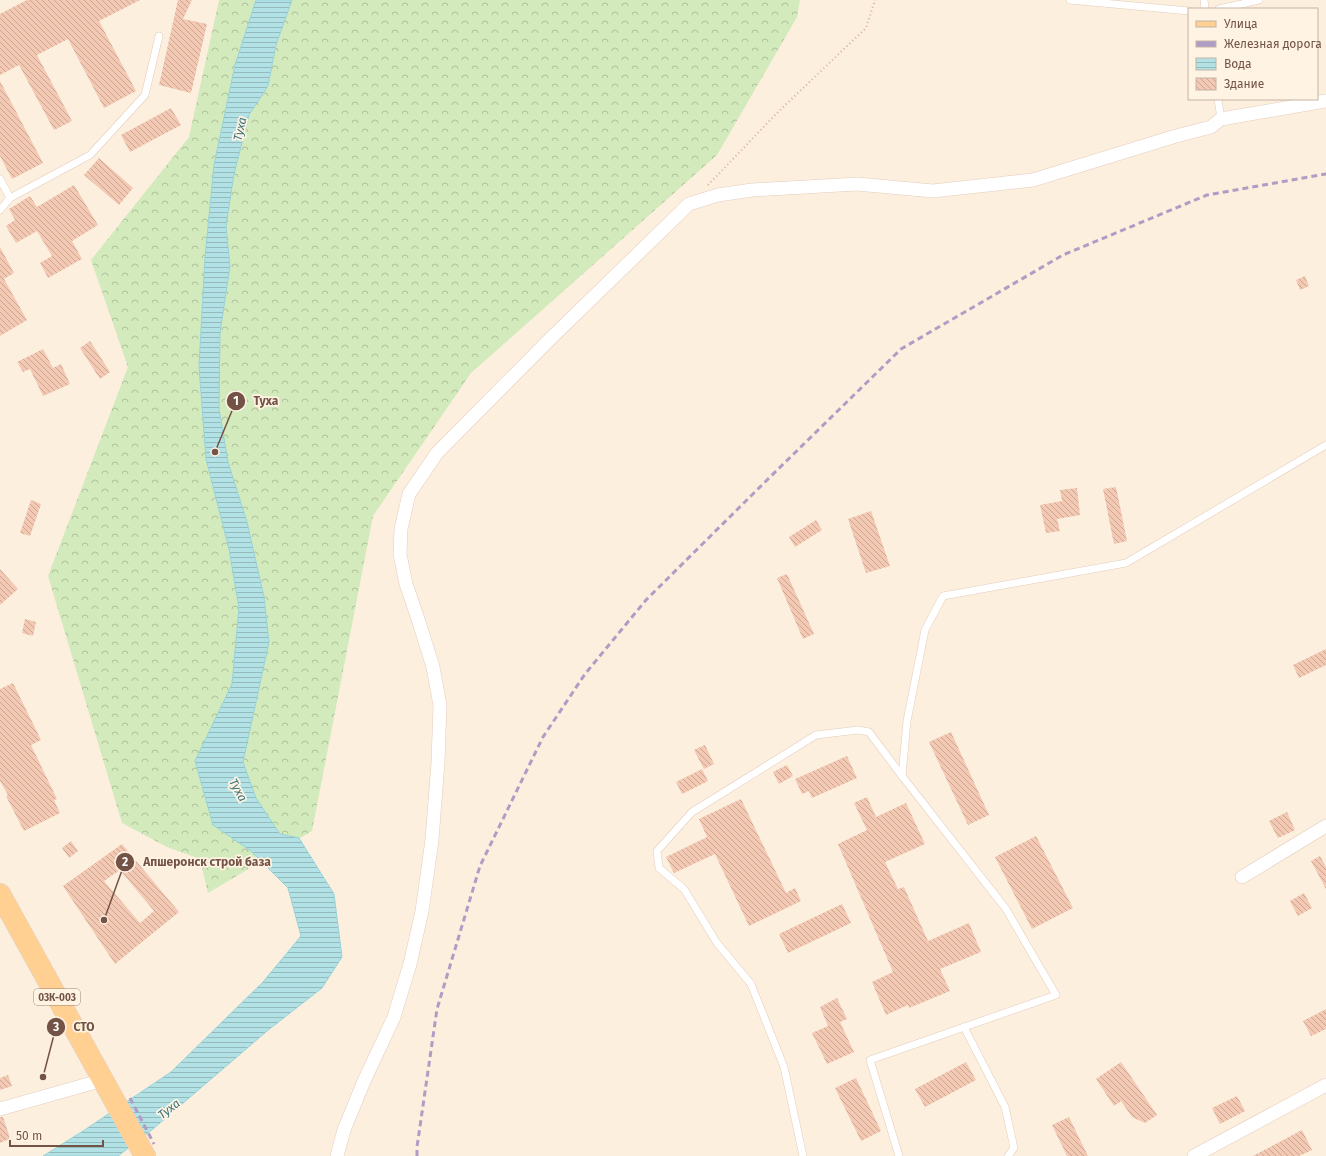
<svg xmlns="http://www.w3.org/2000/svg" width="1326" height="1156" viewBox="0 0 1326 1156" font-family="'Fira Sans',sans-serif">
	<style>
		.forest { fill: url(#forest-crowns) }
		.water { fill: url(#water-rules); stroke: #98d3d9 }
		.building { fill: url(#building-back-hatch); fill-rule: evenodd }
		.lines { fill: none; stroke-linecap: round; stroke-linejoin: round }
		.service-casing { stroke: #e3ccbd; stroke-width: 8 }
		.minor-casing { stroke: #e3ccbd; stroke-width: 14 }
		.primary-casing { stroke: #dbd2cf; stroke-width: 22 }
		.path { stroke: #d7ad98; stroke-width: 2; stroke-dasharray: 1 3; stroke-linecap: butt }
		.service { stroke: #fff; stroke-width: 7 }
		.minor { stroke: #fff; stroke-width: 13 }
		.primary { stroke: #ffd092; stroke-width: 21 }
		.rail { stroke: #b09dc5; stroke-width: 3; stroke-dasharray: 6 4; stroke-linecap: butt }
		.labels { text-anchor: middle; stroke-width: 3.5; stroke-linejoin: round; paint-order: stroke }
		.shield { fill: #fff3e4; stroke: #9d8375; stroke-width: 1 }
		.shield-label { font-size: 10px; font-weight: bold; fill: #735345 }
		.water-label { font-size: 12px; font-style: italic; fill: #39737a; stroke: #fff3e4 }
		.leader { fill: none; stroke: #735345; stroke-width: 1.5 }
		.callout-dot { fill: #735345; stroke: #fff3e4; stroke-width: 1.5 }
		.mark-label { font-size: 12px; text-anchor: middle; font-weight: bold; fill: #fff }
		.callout-label { font-size: 12px; text-anchor: middle; font-weight: bold; fill: #735345; stroke: #fff3e4; stroke-width: 3.5; stroke-linejoin: round; paint-order: stroke }
	</style>
	<defs>
		<pattern id="forest-crowns" width="20" height="18" patternUnits="userSpaceOnUse"><rect width="20" height="18" fill="#d2eabc"/><path d="M2 6a3 3 0 1 1 6 0M12 15a3 3 0 1 1 6 0" fill="none" stroke="#afc09b"/></pattern>
		<pattern id="water-rules" width="6" height="5" patternUnits="userSpaceOnUse"><rect width="6" height="5" fill="#b2e2e6"/><path d="M0 2.5h6" fill="none" stroke="#95babc"/></pattern>
		<pattern id="building-back-hatch" width="6" height="6" patternUnits="userSpaceOnUse"><rect width="6" height="6" fill="#f3c9b4"/><path d="M-1 5l2 2M0 0l6 6M5-1l2 2" fill="none" stroke="#c9a694"/></pattern>
	</defs>
	<rect width="100%" height="100%" fill="#fdefdd"/>
	<!-- forest -->
	<path class="forest" d="M219 0H800L797 17 717 155 471 373 373 516 312 831 208 893 200 859 167 847 122 823 48 576 128 367 91 260 189 137Z"/>
	<!-- water -->
	<path class="water" d="M256 0H292L276 45 268 86 249 115 234 174 226 226 230 266 220 333 219 409 228 462 247 522 264 597 269 642 243 762 256 798 280 834 299 838 334 894 342 957 322 988 267 1031 153 1129 118 1156H43L83 1131 171 1072 263 982 301 936 288 888 251 851 213 825 195 761 232 684 239 608 229 549 206 459 199 366 205 257 214 165 235 65Z"/>
	<!-- building -->
	<g class="building">
		<path d="M27 0H140L99 21 136 91 104 108 68 39 37 55 72 121 54 130 19 65 0 75V14Z"/>
		<path d="M178 0H192L183 19 207 24 191 93 159 85Z"/>
		<path d="M0 81 43 163 12 179 0 156Z"/>
		<path d="M171 108 181 125 130 152 121 135Z"/>
		<path d="M99 158 133 188 119 205 84 175Z"/>
		<path d="M74 185 98 225 72 241 82 259 48 278 40 263 52 256 37 231 16 243 6 226 15 220 9 209 30 196 37 207Z"/>
		<path d="M0 247 14 273 4 279 27 320 0 336Z"/>
		<path d="M1305 276 1309 286 1300 290 1296 280Z"/>
		<path d="M90 341 110 372 100 379 80 348Z"/>
		<path d="M43 349 53 368 61 364 70 384 43 396 30 369 23 372 17 362Z"/>
		<path d="M1116 487 1127 541 1114 544 1103 489Z"/>
		<path d="M1077 488 1080 515 1057 519 1060 531 1046 533 1040 505 1062 501 1060 490Z"/>
		<path d="M31 500 41 504 30 536 20 533Z"/>
		<path d="M871 511 890 566 866 573 848 519Z"/>
		<path d="M816 520 822 530 795 547 789 537Z"/>
		<path d="M0 569 18 589 0 605Z"/>
		<path d="M787 574 814 634 803 639 777 578Z"/>
		<path d="M25 619 36 622 33 636 22 633Z"/>
		<path d="M1326 649V665L1299 678 1293 665Z"/>
		<path d="M13 683 41 740 31 745 57 799 54 800 60 813 24 831 6 796 8 795 0 781V689Z"/>
		<path d="M951 732 989 815 968 825 929 742Z"/>
		<path d="M705 745 714 764 704 769 694 750Z"/>
		<path d="M847 756 857 778 812 798 809 791 802 794 795 779Z"/>
		<path d="M787 765 793 776 779 784 773 772Z"/>
		<path d="M702 769 708 781 682 794 676 782Z"/>
		<path d="M867 797 876 817 906 803 925 844 885 862 898 889 904 887 928 941 969 923 981 952 940 969 950 991 909 1008 908 1005 886 1015 872 982 893 972 838 844 867 830 854 803Z"/>
		<path d="M741 799 786 893 795 888 801 901 749 926 715 854 674 873 666 857 707 837 699 819Z"/>
		<path d="M1287 812 1295 830 1278 838 1269 821Z"/>
		<path d="M1036 836 1073 908 1032 929 995 857Z"/>
		<path d="M71 841 78 851 69 858 62 848Z"/>
		<path d="M122 844 179 912 115 964 63 886ZM120 870 154 911 140 923 104 881Z"/>
		<path d="M1320 856 1326 867V889L1311 861Z"/>
		<path d="M1304 893 1312 908 1298 916 1290 901Z"/>
		<path d="M842 904 851 923 788 953 779 934Z"/>
		<path d="M837 998 847 1019 840 1022 854 1052 827 1064 812 1033 828 1026 820 1007Z"/>
		<path d="M1326 1009V1029L1311 1036 1303 1021Z"/>
		<path d="M966 1062 976 1080 925 1107 915 1089Z"/>
		<path d="M1121 1062 1157 1115 1145 1123 1132 1117 1121 1101 1114 1106 1096 1079Z"/>
		<path d="M8 1075 12 1086 0 1090V1078Z"/>
		<path d="M856 1078 881 1131 861 1141 835 1088Z"/>
		<path d="M1237 1096 1245 1111 1220 1124 1212 1108Z"/>
		<path d="M0 1117H3L9 1135V1139L0 1143Z"/>
		<path d="M1069 1117 1088 1156H1067L1052 1125Z"/>
		<path d="M1302 1130 1312 1150 1299 1156H1253Z"/>
	</g>
	<g class="lines">
		<!-- service casing -->
		<g class="service-casing">
			<g id="service">
				<path d="M1070 0 1189 11"/>
				<path d="M1204 0 1205 9"/>
				<path d="M1219 9 1259 0"/>
				<path d="M1218 99 1221 119"/>
				<path d="M0 179 10 198"/>
				<path d="M0 210 10 198 90 155 145 95 159 36"/>
				<path d="M902 776 907 721 925 630 943 596 1126 563 1326 445"/>
				<path d="M964 1027 1005 1107 1014 1148 1008 1156"/>
				<path d="M803 1156 784 1067 751 984 717 943 684 889 659 868 657 851 692 812 816 735 858 730 869 732 902 776 1006 909 1056 995 870 1060 899 1156"/>
			</g>
		</g>
		<!-- minor casing -->
		<g class="minor-casing">
			<g id="minor">
				<path d="M1242 877 1326 826"/>
				<path d="M0 1109 103 1080"/>
				<path d="M337 1156 344 1130 364 1081 394 1017 410 964 422 911 432 840 438 762 440 705 433 667 418 619 406 584 400 554 401 529 409 494 437 453 549 340 689 204 718 195 752 190 857 184 933 191 1033 180 1176 136 1211 127 1221 119 1326 101"/>
				<path d="M1194 1156 1326 1085"/>
			</g>
		</g>
		<!-- primary casing -->
		<g class="primary-casing">
			<path id="primary" d="M0 894 145 1156"/>
		</g>
		<!-- path -->
		<path class="path" d="M708 185 778 112 866 28 875 0"/>
		<!-- service -->
		<use href="#service" class="service"/>
		<!-- minor -->
		<use href="#minor" class="minor"/>
		<!-- primary -->
		<use href="#primary" class="primary"/>
		<!-- rail -->
		<g class="rail">
			<path d="M130 1098 154 1144"/>
			<path d="M417 1156V1147L437 1009 480 866 543 737 585 674 646 600 765 482 901 349 1063 255 1207 195 1326 174"/>
		</g>
	</g>
	<g class="labels">
		<!-- shield labels -->
		<rect class="shield" x="34" y="989" width="46" height="16" rx="3"/>
		<g class="shield-label">
			<text x="57" y="1001">03К-003</text>
		</g>
		<!-- water labels -->
		<g class="water-label">
			<text transform="translate(240 129) rotate(-77)" y="4">Туха</text>
			<text transform="translate(238 790) rotate(61)" y="4">Туха</text>
			<text transform="translate(169 1109) rotate(-38)" y="4">Туха</text>
		</g>
	</g>
	<!-- callouts -->
	<path class="leader" d="M215 452L236 401M104 920L125 862M43 1077L56 1027"/>
	<g class="callout-dot">
		<circle cx="215" cy="452" r="4"/>
		<circle cx="104" cy="920" r="4"/>
		<circle cx="43" cy="1077" r="4"/>
		<circle cx="236" cy="401" r="10"/>
		<circle cx="125" cy="862" r="10"/>
		<circle cx="56" cy="1027" r="10"/>
	</g>
	<g class="mark-label">
		<text x="236" y="405">1</text>
		<text x="125" y="866">2</text>
		<text x="56" y="1031">3</text>
	</g>
	<g class="callout-label">
		<text x="266" y="405">Туха</text>
		<text x="207" y="866">Апшеронск строй база</text>
		<text x="84" y="1031">СТО</text>
	</g>
	<!-- legend -->
	<rect x="1188" y="8" width="130" height="92" fill="#fff3e4" stroke="#c7b3a4"/>
	<rect x="1196" y="21" width="20" height="6" fill="#ffd092" stroke="#c7b3a4"/>
	<text x="1224" y="28" font-size="12" fill="#735345">Улица</text>
	<rect x="1196" y="41" width="20" height="6" fill="#b09dc5" stroke="#c7b3a4"/>
	<text x="1224" y="48" font-size="12" fill="#735345">Железная дорога</text>
	<rect x="1196" y="58" width="20" height="12" fill="url(#water-rules)" stroke="#c7b3a4"/>
	<text x="1224" y="68" font-size="12" fill="#735345">Вода</text>
	<rect x="1196" y="78" width="20" height="12" fill="url(#building-back-hatch)" stroke="#c7b3a4"/>
	<text x="1224" y="88" font-size="12" fill="#735345">Здание</text>
	<!-- scale -->
	<path d="M10 1140v6h93v-6" fill="none" stroke="#735345" stroke-width="2"/>
	<text x="16" y="1140" font-size="12" fill="#735345" stroke="#fff3e4" stroke-width="3" paint-order="stroke">50 m</text>
</svg>
